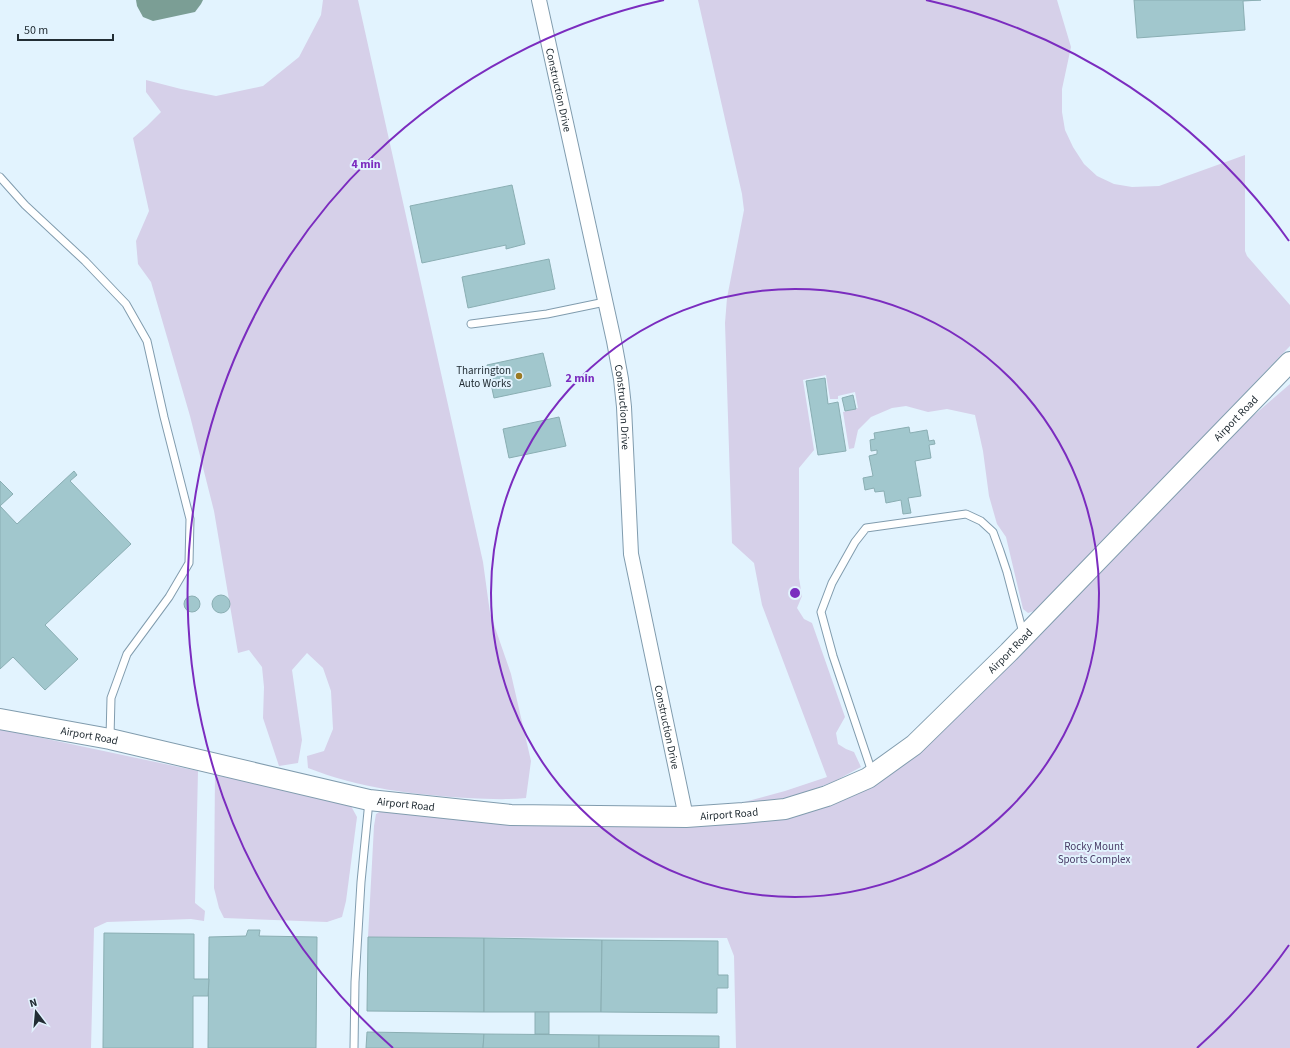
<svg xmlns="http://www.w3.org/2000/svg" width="1290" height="1048" viewBox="0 0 1290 1048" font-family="'Source Sans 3',sans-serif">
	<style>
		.green { fill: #d6d0e9 }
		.water { fill: #7b9e95 }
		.building { fill: #a1c7cd; stroke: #8aaeb3 }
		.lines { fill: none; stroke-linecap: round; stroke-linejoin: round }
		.service-casing { stroke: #819cae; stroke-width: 9 }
		.minor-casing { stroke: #819cae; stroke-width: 16 }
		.secondary-casing { stroke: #819cae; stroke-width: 22 }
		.service { stroke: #fff; stroke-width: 7 }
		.minor { stroke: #fff; stroke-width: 14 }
		.secondary { stroke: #fff; stroke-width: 20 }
		.ring { fill: none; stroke: #7b2cbf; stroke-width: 2 }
		.poi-dot { fill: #9b7a24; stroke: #e2f3fe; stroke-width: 1.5 }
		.labels { text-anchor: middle; stroke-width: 4; stroke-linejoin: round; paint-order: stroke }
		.street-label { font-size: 11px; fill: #222d34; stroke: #e2f3fe }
		.poi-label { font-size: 11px; fill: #222d34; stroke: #e2f3fe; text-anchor: end }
		.park-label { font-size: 11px; fill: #493c66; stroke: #e2f3fe }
		.centre { fill: #7b2cbf; stroke: #e2f3fe; stroke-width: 2 }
		.ring-label { font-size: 12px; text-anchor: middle; font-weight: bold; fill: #7b2cbf; stroke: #e2f3fe; stroke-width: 4; stroke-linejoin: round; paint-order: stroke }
	</style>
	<rect width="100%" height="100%" fill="#e2f3fe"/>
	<!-- green -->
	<g class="green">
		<path d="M323 0H358L483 562 490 613 511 674 531 761 526 798C507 800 488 799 468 798 414 795 359 788 308 768L307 756 324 751 333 729 331 691 323 668 307 653 292 670 302 740 298 763 279 766 263 718 264 687 262 667 249 650 238 653 214 511 190 416 151 282 138 264 136 241 149 211 133 138 147 126 161 112 146 92V80L181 89 216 96 263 86 299 57 321 15Z"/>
		<path d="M698 0H1057L1071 47 1062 89V112L1065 130 1073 147 1084 164 1097 176 1114 184 1132 187 1159 186 1245 155V251L1247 256 1290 305V346L1037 610 1028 613 1023 609 1006 537 997 524 989 496 983 451 975 415 947 409 928 412 906 406 892 408 871 417 858 430 854 448 849 449 843 412 858 408 855 392 838 396V399H830L826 375 803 380 814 450 799 468V578L802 596 797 608 804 619 812 623 845 717 836 733 838 744 846 749 854 752 861 767 835 781 802 794 774 802 733 805 785 791 827 777 762 605 754 563 732 543 725 323 727 298 744 210 742 194Z"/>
		<path d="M1290 384V1048H736L734 956 727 938 368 937 374 826 376 814 383 810 674 826 851 793 1215 449Z"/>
		<path d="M0 729 198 771 195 903 205 911 204 921 191 919 107 922 94 928 91 1048H0Z"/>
		<path d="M215 775 336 800 351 806 357 817 346 901 342 917 327 922 224 918 219 908 214 888Z"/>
	</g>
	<!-- water -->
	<path class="water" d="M136 0H203L201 4 195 12 153 21 143 17 137 6Z"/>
	<!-- building -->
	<g class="building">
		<path d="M1134 0H1261L1243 1 1245 30 1137 38Z"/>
		<path d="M512 185 525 244 506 249V245L422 263 410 206Z"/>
		<path d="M549 259 555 289 468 308 462 277Z"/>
		<path d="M543 353 551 386 494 398 487 365Z"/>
		<path d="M825 378 828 404 838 402 846 451 818 455 806 381Z"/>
		<path d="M853 395 856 409 845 411 842 398Z"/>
		<path d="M559 417 566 446 509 458 503 429Z"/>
		<path d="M909 427 910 433 927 430 929 441 934 440 935 444 929 445 931 458 915 461 921 496 908 498 911 513 903 514 901 500 886 503 884 491 875 492 874 488 865 490 863 478 873 476 869 456 877 454V450L871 451 870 440 875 439 874 433Z"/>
		<path d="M74 471 77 475 70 481 131 544 45 625 78 659 45 690 13 657 0 669V506L17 524Z"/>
		<path d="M0 481 13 494 0 506Z"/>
		<circle cx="221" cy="604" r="9"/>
		<circle cx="192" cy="604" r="8"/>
		<path d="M248 930H260L259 936 317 937 316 1048H208L209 937 246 936Z"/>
		<path d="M104 933 194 934V979H209L208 996H193V1048H103Z"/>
		<path d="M368 937 484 938V1012L367 1011Z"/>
		<path d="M484 938 602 940 601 1012H484Z"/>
		<path d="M602 940 718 941V975H728V988H717V1013L601 1012Z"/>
		<rect x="535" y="1012" width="14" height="22"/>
		<path d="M367 1032 484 1034 483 1048H366Z"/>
		<path d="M484 1034 599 1035V1048H483Z"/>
		<path d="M599 1035 719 1036V1048H599Z"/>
	</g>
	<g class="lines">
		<!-- service casing -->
		<g class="service-casing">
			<g id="service">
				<path d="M0 177 25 205 85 261 126 304 147 341 164 417 190 519 189 563 169 597 127 654 111 698 110 737"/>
				<path d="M471 324 547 314 605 302"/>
				<path d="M872 772 833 656 821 612 832 583 855 542 866 528 966 514 981 521 993 532 1000 551 1007 572 1023 633"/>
				<path d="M354 1048 355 982 361 882 369 801"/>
			</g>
		</g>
		<!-- minor casing -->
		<g class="minor-casing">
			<g id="minor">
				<path id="s1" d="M539 0 614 341 621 379 624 407 631 554 686 817"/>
			</g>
		</g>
		<!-- secondary casing -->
		<g class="secondary-casing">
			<g id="secondary">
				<path id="s2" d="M0 719 110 739 369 800 511 815 686 817 743 813 785 809 827 796 868 778 914 745 1009 652 1290 362"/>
			</g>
		</g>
		<!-- service -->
		<use href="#service" class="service"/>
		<!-- minor -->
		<use href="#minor" class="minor"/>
		<!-- secondary -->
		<use href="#secondary" class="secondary"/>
	</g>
	<!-- distance rings -->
	<g class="ring">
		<circle cx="795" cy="593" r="304"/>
		<path d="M1289 945A607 607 0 0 1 1197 1048M393 1048A607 607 0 0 1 664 0M926 0A607 607 0 0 1 1289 241"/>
	</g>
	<!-- markers -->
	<circle class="poi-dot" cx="519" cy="376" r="4"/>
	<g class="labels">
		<!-- street labels -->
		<g class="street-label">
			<text dy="4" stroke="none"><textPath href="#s1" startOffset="92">Construction Drive</textPath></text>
			<text dy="4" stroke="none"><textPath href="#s1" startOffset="416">Construction Drive</textPath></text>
			<text dy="4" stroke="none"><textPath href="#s2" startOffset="1399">Airport Road</textPath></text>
			<text dy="4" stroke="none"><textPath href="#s2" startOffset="1075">Airport Road</textPath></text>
			<text dy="4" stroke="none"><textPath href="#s1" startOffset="740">Construction Drive</textPath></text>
			<text dy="4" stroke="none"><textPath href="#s2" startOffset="91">Airport Road</textPath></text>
			<text dy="4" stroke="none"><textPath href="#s2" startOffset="415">Airport Road</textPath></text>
			<text dy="4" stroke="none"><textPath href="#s2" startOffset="739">Airport Road</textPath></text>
		</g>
		<!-- poi labels -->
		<g class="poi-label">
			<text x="511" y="374">Tharrington<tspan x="511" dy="13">Auto Works</tspan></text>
		</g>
		<!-- park labels -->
		<g class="park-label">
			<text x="1094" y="850">Rocky Mount<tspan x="1094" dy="13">Sports Complex</tspan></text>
		</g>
	</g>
	<circle cx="795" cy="593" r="6" class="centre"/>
	<g class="ring-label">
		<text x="366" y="168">4 min</text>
		<text x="580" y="382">2 min</text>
	</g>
	<!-- north arrow -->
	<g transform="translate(36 1012) rotate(344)" stroke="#e2f3fe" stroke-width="3" paint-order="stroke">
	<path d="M0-3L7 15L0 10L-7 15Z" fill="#222d34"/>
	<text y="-6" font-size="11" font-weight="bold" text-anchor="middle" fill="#222d34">N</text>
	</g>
	<!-- scale -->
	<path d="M18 34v6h95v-6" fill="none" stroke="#222d34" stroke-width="2"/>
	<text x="24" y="34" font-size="12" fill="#222d34" stroke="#e2f3fe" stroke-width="3" paint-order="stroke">50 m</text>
</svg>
